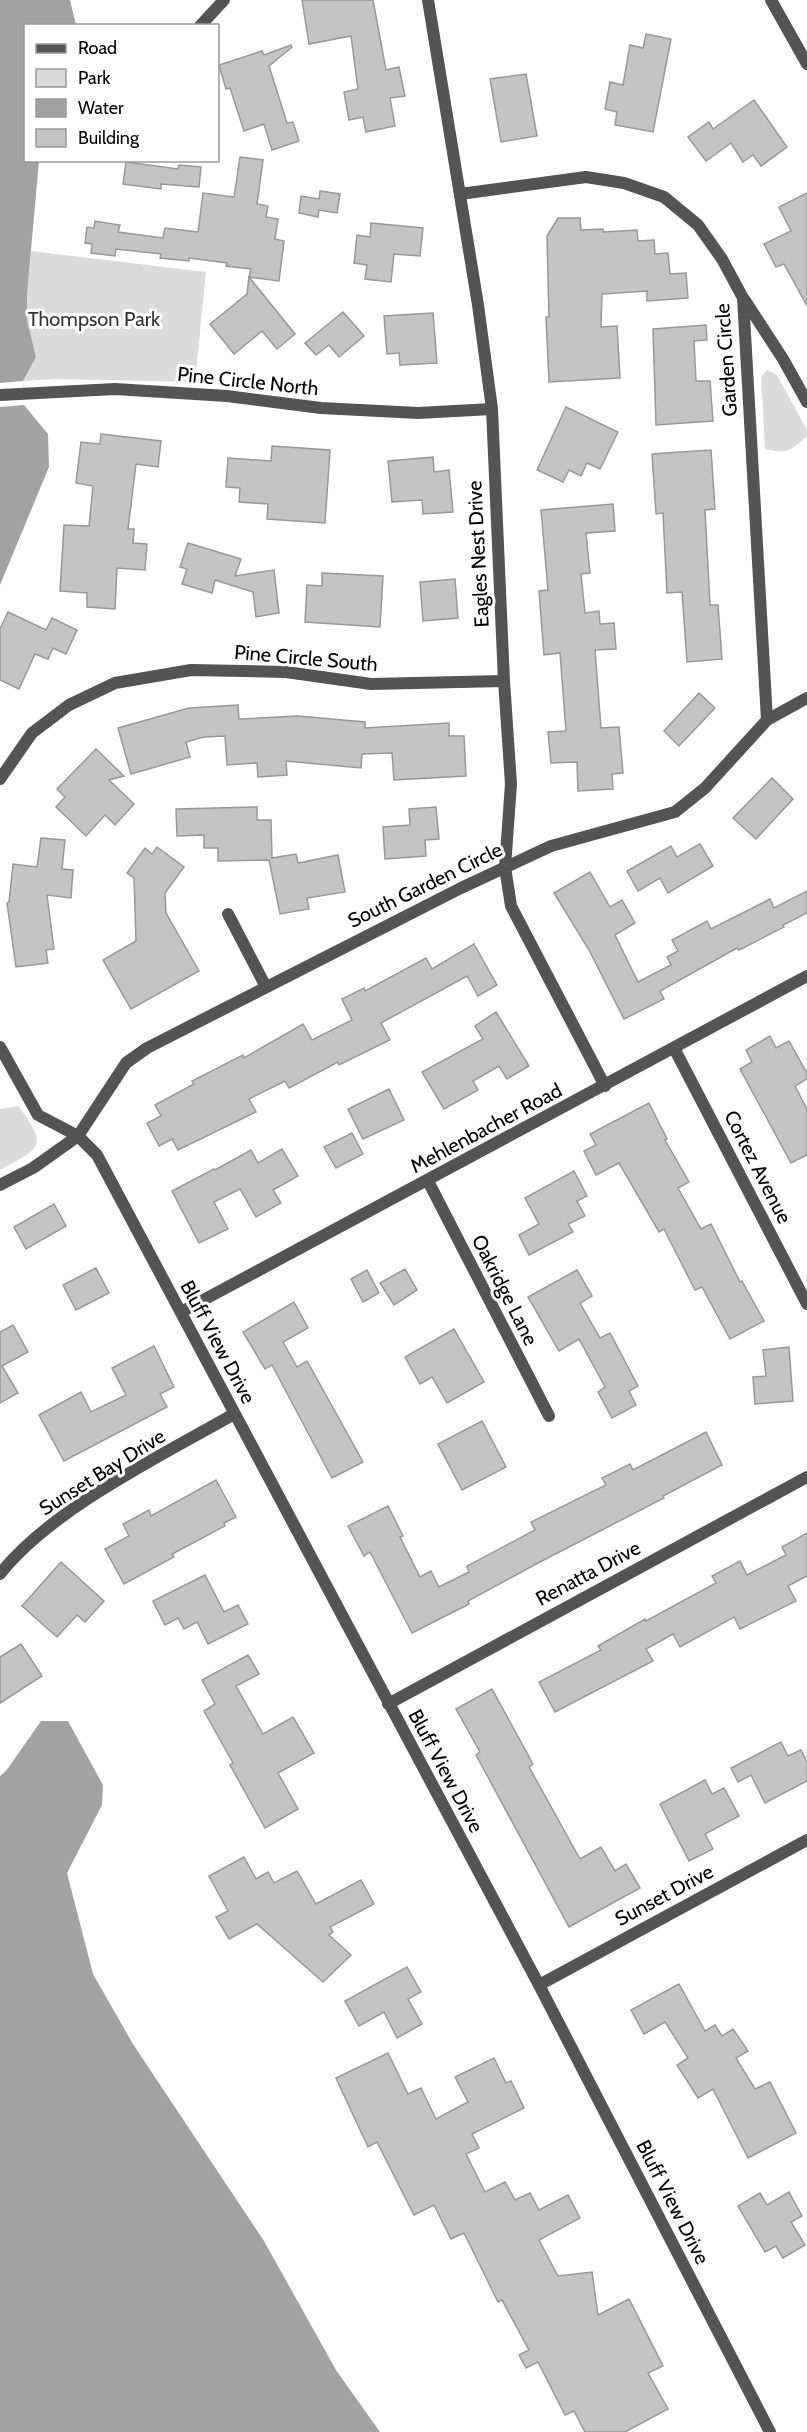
<svg xmlns="http://www.w3.org/2000/svg" width="807" height="2432" viewBox="0 0 807 2432" font-family="Cabin,sans-serif">
	<style>
		.green { fill: #dbdbdb }
		.water { fill: #a2a2a2 }
		.pier { fill: #fff }
		.building { fill: #c4c4c4; stroke: #989898; stroke-width: 1.5 }
		.lines { fill: none; stroke-linecap: round; stroke-linejoin: round }
		.street { stroke: #545454; stroke-width: 12 }
		.labels { text-anchor: middle; stroke-width: 6; stroke-linejoin: round; paint-order: stroke }
		.park-label { font-size: 20px; fill: #323232; stroke: #fff }
		.street-label { font-size: 20px; fill: #000; stroke: #fff }
	</style>
	<rect width="100%" height="100%" fill="#fff"/>
	<!-- green -->
	<g class="green">
		<path d="M31 251 206 272 195 382 56 379 23 381 36 357 27 320V294Z"/>
		<path d="M767 370 777 375 807 430V436C791 451 787 454 765 449L761 377Z"/>
		<path d="M18 1106C49 1146 41 1148 0 1170V1109Z"/>
	</g>
	<!-- water -->
	<g class="water">
		<path d="M0 0H70L76 25 26 26V160L39 161 27 294V320L36 357 23 381 24 405 48 434 49 467 0 585Z"/>
		<path d="M41 1721H68L103 1785 102 1805 67 1873 93 1974 133 2044 264 2241 336 2370 380 2432H0V1776L6 1771Z"/>
	</g>
	<!-- pier -->
	<path class="pier" d="M23 381 24 405 0 407V383Z"/>
	<!-- building -->
	<g class="building">
		<path d="M302 0H373L386 70 399 67 405 96 390 98 395 126 366 132 363 117 349 120 344 92 358 89 351 36 309 44Z"/>
		<path d="M646 34 671 39 653 132 615 125 617 112 605 109 610 82 623 85 630 45 643 48Z"/>
		<path d="M291 45 292 47 269 66 287 123 293 122 299 141 272 150 264 124 244 131 230 88 226 89 219 65 262 51 264 55Z"/>
		<path d="M526 74 537 136 501 142 490 79Z"/>
		<path d="M754 100 787 147 761 166 753 155 743 162 731 143 706 161 688 137 709 122 713 129Z"/>
		<path d="M240 157 263 160 257 204 268 206 266 217 278 219 275 239 284 241 279 281 249 277 251 269 226 266 227 263 189 258V261L160 258 161 254 116 249 115 256 91 253 92 244 85 243 87 227 94 228 95 221 120 225 118 232 163 238 165 228 198 232 203 193 234 197Z"/>
		<path d="M126 162 178 169 179 165 201 167 199 187 161 184V189L123 184Z"/>
		<path d="M320 191 340 194 337 213 319 210 318 217 299 213 301 196 319 199Z"/>
		<path d="M807 193V306L784 264 776 267 764 244 791 231 779 207Z"/>
		<path d="M558 218H580L581 230 603 229V232L637 230 638 241 654 240 655 254 668 253 670 274 686 273 688 298 647 301V291L602 294 601 327 617 326 620 378 549 382 546 317H549L547 236Z"/>
		<path d="M371 223 423 228 420 256 394 254 391 282 365 279 367 265 354 263 357 235 370 237Z"/>
		<path d="M249 277 295 334 277 349 262 331 234 354 210 324 247 294Z"/>
		<path d="M343 312 364 336 339 357 329 345 316 355 305 343Z"/>
		<path d="M433 313 437 363 400 365 399 353 387 354 384 316Z"/>
		<path d="M706 325 707 340 694 341 696 381H710L713 421 656 425 653 329Z"/>
		<path d="M566 407 618 432 600 469 587 463 581 476 569 470 563 482 537 470Z"/>
		<path d="M101 434 161 441 158 467 136 464 128 529H134L133 543 147 544 145 570 117 568 115 609 87 607V593L60 591 64 525 89 526 93 486 76 483 81 442 100 444Z"/>
		<path d="M272 446 330 450 325 523 267 519 268 504 239 502 240 488 226 487 228 458 271 461Z"/>
		<path d="M711 450 715 509 705 510 710 605H718L722 659 687 662 682 592 667 593 663 513 656 514 652 454Z"/>
		<path d="M433 457 434 472 449 470 453 512 423 514 422 500 392 502 388 461Z"/>
		<path d="M613 504 615 531 586 533 590 573 581 574 585 613 599 611 600 624 614 623 616 649 595 650 601 728 619 727 623 773 612 774 613 789 578 791 577 762 551 763 548 732 566 731 560 653 544 655 539 591 548 590 541 510Z"/>
		<path d="M188 543 241 559 235 576 274 570 279 613 256 617 253 592 215 580 212 593 182 584 187 569 180 567Z"/>
		<path d="M322 573 383 576 380 627 305 622 307 585 322 586Z"/>
		<path d="M455 579 458 618 423 621 420 582Z"/>
		<path d="M8 612 46 630 52 618 77 630 66 654 53 648 48 659 35 654 19 689 0 680V629Z"/>
		<path d="M699 693 715 708 679 746 664 731Z"/>
		<path d="M238 705 239 719 298 716 365 722V728L449 723V736H464L466 776 394 780 392 753 362 754 361 768 286 761 287 775 258 777 257 763 227 765 225 736 204 737 186 742 190 757 131 774 118 728 189 708Z"/>
		<path d="M96 749 124 776 109 780 134 804 115 825 105 815 86 836 56 807 65 797 57 789Z"/>
		<path d="M772 778 793 799 756 839 733 818Z"/>
		<path d="M257 807V820H271L272 858 296 854 298 863 338 855 345 892 307 898 309 909 280 914 269 860 218 861V848H204V835L177 836 176 809Z"/>
		<path d="M436 807 439 839 425 840 426 856 385 859 383 827 410 825 409 809Z"/>
		<path d="M41 838 65 840 62 869 73 870 71 898 47 895 54 949 46 950 48 963 16 967 7 903 9 902 13 864 37 867Z"/>
		<path d="M700 844 713 866 668 893 660 878 638 891 627 871 671 846 677 857Z"/>
		<path d="M157 847 184 867 165 893 166 913 199 971 131 1009 103 960 136 941 134 878 127 873 145 848 152 854Z"/>
		<path d="M590 872 610 907 622 900 635 923 615 935 638 982 671 965 667 957 678 951 672 940 707 921 711 929 770 899 774 908 807 891V913L783 925 784 927 739 950 737 948 660 991 664 999 624 1019 589 950 554 893Z"/>
		<path d="M474 944 497 985 478 996 467 976 381 1023 390 1040 339 1065 338 1062 289 1088 285 1081 249 1099 256 1112 178 1150 172 1139 159 1146 147 1123 161 1116 155 1105 194 1084 192 1081 243 1055 244 1058 303 1024 312 1040 352 1020 342 999 364 988 365 991 426 958 432 969Z"/>
		<path d="M496 1012 529 1066 507 1079 499 1066 473 1081 478 1090 444 1109 422 1072 483 1039 475 1026Z"/>
		<path d="M770 1036 776 1048 789 1041 807 1073V1079L795 1086 807 1109V1155L791 1163 740 1069 752 1062 746 1050Z"/>
		<path d="M389 1089 404 1120 363 1139 348 1109Z"/>
		<path d="M649 1103 667 1139 665 1140 689 1182 678 1188 701 1229 711 1224 740 1282 742 1281 764 1321 730 1339 702 1287 695 1290 664 1229 659 1232 619 1163 596 1175 584 1151 596 1145 590 1134Z"/>
		<path d="M352 1133 363 1154 336 1168 324 1147Z"/>
		<path d="M282 1149 298 1176 273 1190 281 1203 256 1217 240 1189 214 1202 228 1229 199 1243 172 1191 214 1169 215 1170 251 1150 258 1163Z"/>
		<path d="M574 1171 587 1196 577 1201 585 1216 568 1224 573 1232 529 1255 519 1235 539 1224 525 1198Z"/>
		<path d="M54 1204 66 1226 26 1249 14 1227Z"/>
		<path d="M96 1268 109 1293 76 1310 63 1285Z"/>
		<path d="M405 1269 417 1290 394 1305 380 1283Z"/>
		<path d="M367 1270 379 1293 363 1302 351 1279Z"/>
		<path d="M577 1270 592 1296 580 1303 600 1338 610 1333 638 1386 629 1391 636 1405 612 1418 598 1392 605 1387 579 1339 559 1351 528 1297Z"/>
		<path d="M294 1302 308 1328 283 1342 297 1367 307 1361 363 1462 332 1478 272 1365 265 1369 243 1332Z"/>
		<path d="M13 1325 28 1352 2 1366 18 1393 0 1403V1332Z"/>
		<path d="M454 1329 484 1382 447 1403 432 1377 420 1384 405 1357Z"/>
		<path d="M154 1346 174 1387 160 1394 167 1407 64 1461 39 1415 81 1392 91 1412 126 1395 112 1368Z"/>
		<path d="M789 1347 793 1401 755 1404 753 1377 766 1376 763 1350Z"/>
		<path d="M482 1421 506 1467 462 1490 438 1444Z"/>
		<path d="M706 1432 722 1465 663 1496 664 1498 538 1563 468 1601 469 1604 412 1633 370 1552 364 1556 348 1526 388 1506 403 1536 400 1537 420 1577 431 1571 439 1587 469 1572 467 1566 535 1530 531 1522 606 1485 602 1478 630 1464 633 1470Z"/>
		<path d="M216 1480 236 1517 224 1523 225 1526 172 1554 174 1557 124 1584 105 1549 129 1536 123 1524 149 1510 151 1516Z"/>
		<path d="M807 1533V1576L788 1586 796 1601 740 1629 734 1617 680 1647 673 1634 646 1649 653 1661 555 1712 539 1682 601 1650 598 1646 645 1619 646 1621 716 1583 712 1576 740 1561 747 1575 786 1555 782 1547Z"/>
		<path d="M61 1562 104 1601 85 1622 77 1615 57 1637 22 1606Z"/>
		<path d="M205 1575 224 1612 238 1605 248 1624 208 1644 197 1622 184 1629 178 1618 165 1625 153 1601Z"/>
		<path d="M21 1644 42 1676 0 1703V1657Z"/>
		<path d="M248 1655 259 1674 236 1686 263 1734 293 1717 314 1753 278 1773 298 1809 265 1828 230 1765 233 1763 204 1711 215 1704 202 1680Z"/>
		<path d="M492 1689 533 1764 529 1767 580 1859 601 1847 615 1871 626 1864 640 1888 569 1927 476 1755 480 1752 456 1709Z"/>
		<path d="M781 1742 788 1756 801 1750 807 1762V1781L765 1803 751 1775 738 1782 731 1768Z"/>
		<path d="M705 1780 712 1794 724 1788 739 1816 705 1834 713 1849 689 1861 660 1804Z"/>
		<path d="M244 1857 256 1879 268 1872 274 1883 297 1871 316 1904 361 1880 374 1904 330 1927 333 1932 329 1935 351 1955 323 1982 257 1924 229 1939 216 1917 228 1911 209 1876Z"/>
		<path d="M407 1967 421 1992 408 1999 422 2024 397 2038 384 2012 359 2026 345 2001Z"/>
		<path d="M679 1984 705 2031 715 2025 722 2036 733 2029 748 2051 736 2058 755 2089 770 2082 796 2133 748 2158 713 2089 698 2098 677 2065 688 2058 665 2022 644 2034 631 2010Z"/>
		<path d="M388 2053 408 2094 421 2088 436 2119 468 2102 455 2077 494 2058 506 2083 511 2081 524 2108 472 2134 479 2148 466 2154 485 2192 505 2182 515 2200 530 2193 539 2210 568 2195 580 2218 539 2240 558 2276 592 2272 598 2315 629 2299 663 2366 648 2373 668 2409 625 2432H585L574 2411 565 2415 538 2362 526 2368 519 2355 529 2350 502 2300 498 2302 464 2233 451 2239 434 2205 414 2215 377 2142 368 2147 336 2078Z"/>
		<path d="M789 2192 802 2216 791 2222 805 2245 783 2258 776 2246 765 2252 738 2206 760 2193 767 2205Z"/>
	</g>
	<g class="lines">
		<!-- street -->
		<g class="street">
			<path d="M428 0 478 305 492 409 504 681 511 784 505 867 511 906 605 1086"/>
			<path d="M771 0 807 64"/>
			<path d="M200 26 224 0"/>
			<path d="M460 194 586 177 624 183 664 197 698 225 722 259 743 298 767 720"/>
			<path d="M744 299 783 359 807 402"/>
			<path d="M0 395 115 389 227 396 321 408 418 413 492 409"/>
			<path d="M0 779 32 733 69 705 115 683 191 670 286 672 371 684 504 681"/>
			<path d="M228 914 266 987"/>
			<path d="M0 1047 38 1115 78 1136 97 1155 539 1985 770 2432"/>
			<path d="M674 1048 807 1304"/>
			<path d="M428 1181 549 1416"/>
			<path d="M0 1185 33 1168 78 1136 126 1063 147 1048 461 888 551 846 675 812 705 788 767 720 807 698"/>
			<path d="M181 1312 807 976"/>
			<path d="M0 1574C51 1509 161 1456 234 1414"/>
			<path d="M388 1704 807 1477"/>
			<path d="M539 1985 807 1840"/>
		</g>
	</g>
	<g class="labels">
		<!-- park labels -->
		<g class="park-label">
			<text x="94" y="326">Thompson Park</text>
		</g>
		<!-- street labels -->
		<g class="street-label">
			<text transform="translate(726 360) rotate(-94)" y="7">Garden Circle</text>
			<text transform="translate(248 381) rotate(6)" y="7">Pine Circle North</text>
			<text transform="translate(478 554) rotate(-93)" y="7">Eagles Nest Drive</text>
			<text transform="translate(306 658) rotate(5)" y="7">Pine Circle South</text>
			<text transform="translate(425 885) rotate(-26)" y="7">South Garden Circle</text>
			<text transform="translate(486 1128) rotate(-28)" y="7">Mehlenbacher Road</text>
			<text transform="translate(758 1167) rotate(63)" y="7">Cortez Avenue</text>
			<text transform="translate(505 1290) rotate(63)" y="7">Oakridge Lane</text>
			<text transform="translate(218 1342) rotate(62)" y="7">Bluff View Drive</text>
			<text transform="translate(102 1472) rotate(-32)" y="7">Sunset Bay Drive</text>
			<text transform="translate(588 1573) rotate(-28)" y="7">Renatta Drive</text>
			<text transform="translate(446 1771) rotate(62)" y="7">Bluff View Drive</text>
			<text transform="translate(664 1895) rotate(-28)" y="7">Sunset Drive</text>
			<text transform="translate(673 2202) rotate(63)" y="7">Bluff View Drive</text>
		</g>
	</g>
	<!-- legend -->
	<rect x="24" y="24" width="195" height="138" fill="#ffffff" stroke="#999999" stroke-width="1.5"/>
	<rect x="36" y="44" width="30" height="9" fill="#545454" stroke="#999999" stroke-width="1.5"/>
	<text x="78" y="54" font-size="18" fill="#000000">Road</text>
	<rect x="36" y="69" width="30" height="18" fill="#dbdbdb" stroke="#999999" stroke-width="1.5"/>
	<text x="78" y="84" font-size="18" fill="#000000">Park</text>
	<rect x="36" y="99" width="30" height="18" fill="#a2a2a2" stroke="#999999" stroke-width="1.5"/>
	<text x="78" y="114" font-size="18" fill="#000000">Water</text>
	<rect x="36" y="129" width="30" height="18" fill="#c4c4c4" stroke="#999999" stroke-width="1.5"/>
	<text x="78" y="144" font-size="18" fill="#000000">Building</text>
</svg>
